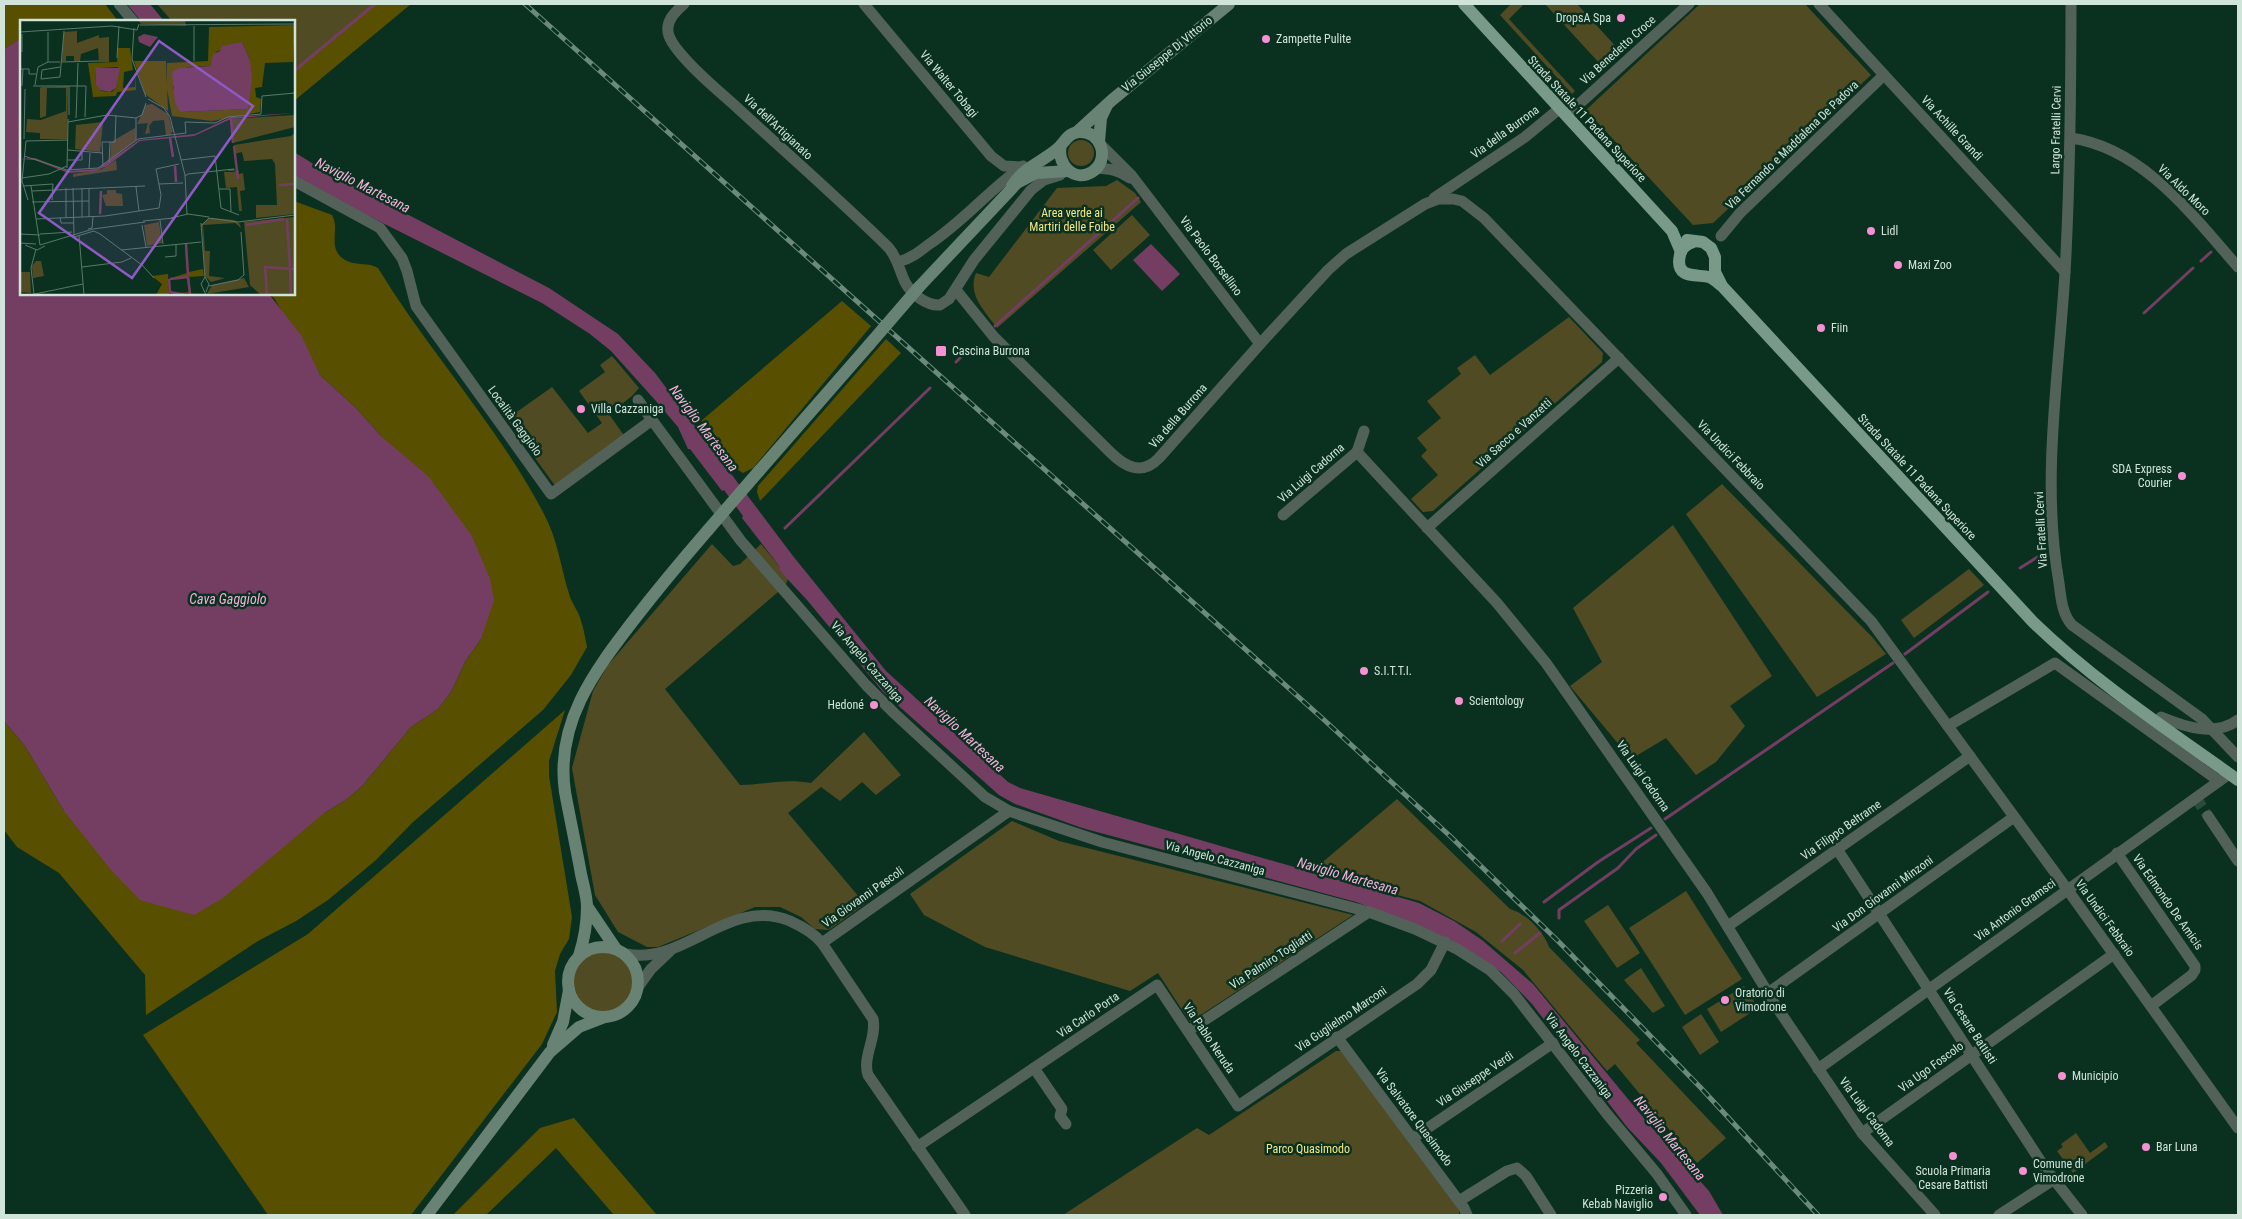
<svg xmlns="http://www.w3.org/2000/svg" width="2242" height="1219" viewBox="0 0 2242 1219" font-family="'Roboto Condensed',sans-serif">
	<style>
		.green { fill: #514b24 }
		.forest { fill: #594f00 }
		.water { fill: #743e62 }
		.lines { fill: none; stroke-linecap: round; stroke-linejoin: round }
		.stream { stroke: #743e62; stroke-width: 3 }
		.street-tunnel { stroke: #284c3c; stroke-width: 11; stroke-dasharray: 11 5.5; stroke-linecap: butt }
		.street { stroke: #526259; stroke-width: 11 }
		.secondary { stroke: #688274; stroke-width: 12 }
		.primary { stroke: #799a88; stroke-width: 12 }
		.rail-casing { stroke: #6c8a7c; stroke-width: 5 }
		.rail { stroke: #0a3120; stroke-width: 3; stroke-dasharray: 9; stroke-linecap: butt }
		.secondary-bridge { stroke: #688274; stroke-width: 12 }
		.poi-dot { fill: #f591d3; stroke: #0a3120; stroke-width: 2 }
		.labels { text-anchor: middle; stroke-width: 5; stroke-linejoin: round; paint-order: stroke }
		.poi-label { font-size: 12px; fill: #d0e4d9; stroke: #0a3120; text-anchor: start }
		.street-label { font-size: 12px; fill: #d0e4d9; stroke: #0a3120 }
		.park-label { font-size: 12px; fill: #f6e786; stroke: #0a3120 }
		.water-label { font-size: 14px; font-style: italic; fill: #f6b2dd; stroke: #0a3120 }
		.inset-river { fill: none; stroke: #743e62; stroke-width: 2.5 }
		.inset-road { fill: none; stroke: #59796a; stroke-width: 1 }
		.view { fill: #905ac6; fill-opacity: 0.15; stroke: #905ac6; stroke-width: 2.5 }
		.inset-edge { fill: none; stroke: #d0e4d9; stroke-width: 2.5 }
	</style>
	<rect width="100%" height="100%" fill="#0a3120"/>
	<!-- green -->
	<g class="green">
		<path d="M157 4H375L294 71V21H172Z"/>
		<path d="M1511 4H1524L1509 19 1575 91 1572 94 1500 15Z"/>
		<path d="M1545 4H1577L1619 50 1602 66Z"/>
		<path d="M1700 4H1805L1871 75 1713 223 1693 225 1586 110Z"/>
		<circle cx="1081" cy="153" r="13"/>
		<path d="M1117 180 1135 193 1141 202 997 328C985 311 967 295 976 273L989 277 1057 188 1106 186Z"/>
		<path d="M1132 215 1150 235 1111 270 1093 250Z"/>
		<path d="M1569 317 1603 353 1602 362 1433 511 1423 512 1411 499 1438 475 1421 456 1427 450 1417 438 1441 418 1427 401 1461 374 1457 368 1475 355 1490 375Z"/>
		<path d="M612 356 639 388 632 396 609 414 625 437 556 487 507 419 552 387 588 433 602 423 579 391 605 372 600 365Z"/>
		<path d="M1722 484 1873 638 1886 654 1817 697 1686 514Z"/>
		<path d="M1673 525 1772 676 1730 706 1745 726 1716 762 1696 775 1666 738 1631 759 1570 686 1602 662 1573 608Z"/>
		<path d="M712 544 733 566 740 564 761 544 781 568 779 570 788 579 785 586 665 689 740 785C766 785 784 778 811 783L864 732 901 775 876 795 862 782 840 801 821 787 788 813 865 904 829 930 815 929 801 917 780 907H755L658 947H647L618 932 595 895 572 768 593 691 608 665Z"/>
		<path d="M1969 569 1984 585 1914 638 1901 620Z"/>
		<path d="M1397 799 1510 909C1527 914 1543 931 1549 947L1640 1040 1636 1043 1726 1138 1697 1163 1615 1064 1607 1071 1523 970 1476 932 1420 901 1311 872Z"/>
		<path d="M1012 821 1059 841 1353 915 1190 1022 1158 973 1130 991 985 947 924 915 910 894Z"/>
		<path d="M1686 891 1742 979 1685 1015 1629 928Z"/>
		<path d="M1608 905 1640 953 1617 968 1584 921Z"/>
		<circle cx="603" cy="982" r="30"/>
		<path d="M1641 968 1665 1006 1653 1013 1624 980Z"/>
		<path d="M1744 986 1758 1008 1721 1032 1707 1009Z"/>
		<path d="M1701 1014 1719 1042 1700 1055 1682 1027Z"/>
		<path d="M1336 1051H1342L1459 1210V1215H1063L1197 1128 1209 1135Z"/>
		<path d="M2076 1133 2090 1153 2105 1142 2108 1147 2073 1173 2057 1151 2063 1147 2061 1144Z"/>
	</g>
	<!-- forest -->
	<g class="forest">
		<path d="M4 4H105L118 21H21V38L4 49Z"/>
		<path d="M375 4H411L294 101V71Z"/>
		<path d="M294 201 332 215C341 229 325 250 347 261 357 266 368 262 378 268 429 352 498 426 544 514 558 540 561 569 570 597 573 605 579 612 581 621 584 629 585 638 587 647L571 675 543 710 412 823 376 860 328 900 296 921 258 941 146 1015 145 975 59 873 17 847 4 830V721L25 746 64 811 324 813 347 799 362 786 411 727 438 709 451 692 466 660 481 639 382 437 356 408 320 375 274 298 269 294H294Z"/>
		<path d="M842 301 871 326 753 468 743 473 738 470 701 421Z"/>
		<path d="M886 339 901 353 760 501 757 492 758 486Z"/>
		<path d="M565 710 549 761V776L572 917 569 939 560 954 555 971 557 1012 542 1044 411 1215H268L143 1035 308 934Z"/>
		<path d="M574 1118 657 1215H614L556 1148 486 1215H453L540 1128Z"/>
	</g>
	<!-- water -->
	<g class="water">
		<path d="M127 4H150L164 21H141Z"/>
		<path d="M21 38V294H269L301 335 320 375 356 408 382 437 428 476 472 536 490 579 494 600 481 639 466 660 451 692 438 709 411 727 362 786 347 799 324 813 223 898 194 915 140 900 111 870 64 811 25 746 4 721V49Z"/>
		<path d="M294 152 328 173 549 288 618 334 655 373 793 556 886 671 1008 782 1020 788 1419 903 1454 921 1482 940 1533 984 1647 1122 1709 1191 1723 1215H1700L1661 1163 1627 1127 1532 1004 1501 972 1456 943 1418 925 1356 902 1082 828 1015 804 999 795 883 692 807 600 779 570 780 567 742 518 743 516 724 490 722 491 690 449H688L678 427 655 400 611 351 590 334 542 303 315 189 294 176Z"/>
		<path d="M1151 244 1180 274 1162 291 1133 260Z"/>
	</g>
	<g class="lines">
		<!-- stream -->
		<g class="stream">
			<path d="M294 71 375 4"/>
			<path d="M2201 261 2211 252"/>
			<path d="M2144 313 2193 268"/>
			<path d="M995 326 1138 198"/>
			<path d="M956 362 961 357"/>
			<path d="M785 528 930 388"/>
			<path d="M2020 568 2044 553"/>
			<path d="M1905 654 1988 592"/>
			<path d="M1665 819 1893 663"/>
			<path d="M1544 902 1598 862 1651 828"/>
			<path d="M1559 918V910L1618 868 1636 849 1656 835"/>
			<path d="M1502 941 1520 924"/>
			<path d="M1515 953 1540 933"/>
		</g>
		<!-- street-tunnel -->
		<path class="street-tunnel" d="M2196 798 2208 816"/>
		<!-- street -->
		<g class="street">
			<path d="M119 4 133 21"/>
			<path d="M684 4C675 12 664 22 669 36 676 55 715 88 731 102 783 150 837 197 888 247 898 258 899 270 905 282 911 294 927 306 940 305L949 299 974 260 1031 190 1044 180 1060 175"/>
			<path d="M864 4 991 156 1004 166 1022 167"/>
			<path d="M1819 4 2065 272"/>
			<path d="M2071 4C2071 87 2070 171 2066 254 2061 363 2040 475 2059 583 2061 598 2062 614 2072 625L2202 719 2238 757"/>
			<path d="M1566 116 1689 4"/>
			<path d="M2071 138C2143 148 2193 216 2238 267"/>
			<path d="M1101 145 1132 176 1260 344"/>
			<path d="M1097 168C1110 169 1119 170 1130 178"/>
			<path d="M294 181 380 228 402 258 407 271 416 306 551 494 652 420 741 541 866 685 894 713 985 797 1009 811 1102 842 1369 912 1415 929 1457 949 1490 970 1514 994 1607 1114 1657 1174 1686 1215"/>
			<path d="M1434 198 1525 137 1559 109"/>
			<path d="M1721 236 1740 213 1884 75"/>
			<path d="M898 262C910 259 919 252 928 245 963 222 989 190 1023 166"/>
			<path d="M956 290 994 337 1110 452C1125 467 1142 476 1159 458L1260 344 1328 270 1346 254 1425 204 1438 199H1453L1462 201 1484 218 1871 621 2067 889 2238 1128"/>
			<path d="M638 400 652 420"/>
			<path d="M1357 452 1497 603 1546 663 1707 893 1776 1006 1849 1114 1862 1133 1935 1215"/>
			<path d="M1357 452 1364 431"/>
			<path d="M1283 515 1357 452"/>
			<path d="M1427 528 1619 358"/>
			<path d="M2161 717C2185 727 2215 737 2238 720"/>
			<path d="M1948 726 2055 663 2219 781"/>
			<path d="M2208 816 2238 861"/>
			<path d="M1837 849 2045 1168 2082 1215"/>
			<path d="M2117 853 2195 966V970L2192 975 2151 1006"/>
			<path d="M1728 926 1970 756"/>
			<path d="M626 954C685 966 728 896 790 921 801 926 814 933 822 943"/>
			<path d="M638 987 651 969 670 951"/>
			<path d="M1768 993 2014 817"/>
			<path d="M1188 1031 1369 912"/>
			<path d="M1337 1037 1464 1208 1467 1215"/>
			<path d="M1034 1068 1062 1109 1060 1116 1066 1124"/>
			<path d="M1818 1069 2229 774"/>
			<path d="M1862 1133 2114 954"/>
			<path d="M1413 1138 1553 1043"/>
			<path d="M917 1147 1157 985 1238 1106 1417 984 1431 970 1445 942"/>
			<path d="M1459 1201 1507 1171 1517 1168 1526 1176 1551 1215"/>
			<path d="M965 1215 868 1075C862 1057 877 1038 873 1019L822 943 1009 811"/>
			<path d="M1999 1215 2053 1180"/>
		</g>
		<!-- secondary -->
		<g class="secondary">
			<path d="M1077 132 1112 100 1229 4"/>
			<path d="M1099 142 1101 118 1107 105"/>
			<path d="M1012 186C1023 168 1040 163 1056 150 1065 143 1067 133 1079 132 1101 130 1111 160 1092 172 1074 183 1056 164 1061 145"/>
			<path d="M919 287 1017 183 1036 173 1069 171"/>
			<path d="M759 471 869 345"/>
			<path d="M587 906 616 949"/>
			<circle cx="603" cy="982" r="35"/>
			<path d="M579 956C584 940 587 923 587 907 587 896 583 884 581 874 576 846 570 819 565 792 555 723 594 672 633 621 657 590 682 560 708 530"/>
			<path d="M553 1045 563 1022 569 990"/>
			<path d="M427 1215 550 1052 579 1027 605 1017"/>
		</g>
		<!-- primary -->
		<g class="primary">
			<path d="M1464 4 1672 231 1681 252"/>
			<path d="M1687 240 1703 242 1711 248 1715 257V272L1721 284"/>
			<path d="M1693 242C1687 244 1681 248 1680 255 1674 280 1698 274 1709 277 1714 279 1718 283 1722 286L2033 622C2095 682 2168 730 2238 780"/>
		</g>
		<!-- rail casing -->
		<g class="rail-casing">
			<path id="rail" d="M525 4 1322 718 1450 836 1558 941 1701 1088 1818 1215"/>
		</g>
		<!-- rail -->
		<use href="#rail" class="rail"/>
		<!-- secondary-bridge -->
		<g class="secondary-bridge">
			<path d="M869 345 919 287"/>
			<path d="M708 530 759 471"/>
		</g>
	</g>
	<!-- markers -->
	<g class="poi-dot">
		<circle cx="1621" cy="18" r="5"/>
		<circle cx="1266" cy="39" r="5"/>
		<circle cx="1871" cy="231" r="5"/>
		<circle cx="1898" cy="265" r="5"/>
		<circle cx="1821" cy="328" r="5"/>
		<rect x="935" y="345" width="12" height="12" rx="2.5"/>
		<circle cx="581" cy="409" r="5"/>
		<circle cx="2182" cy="476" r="5"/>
		<circle cx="1364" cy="671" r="5"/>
		<circle cx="1459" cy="701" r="5"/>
		<circle cx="874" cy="705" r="5"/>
		<circle cx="1725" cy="1000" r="5"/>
		<circle cx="2062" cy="1076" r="5"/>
		<circle cx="2146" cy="1147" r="5"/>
		<circle cx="1953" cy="1156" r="5"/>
		<circle cx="2023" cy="1171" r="5"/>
		<circle cx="1663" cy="1197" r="5"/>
	</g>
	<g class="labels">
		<!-- poi labels -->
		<g class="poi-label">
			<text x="1611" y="22" text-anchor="end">DropsA Spa</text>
			<text x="1276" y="43">Zampette Pulite</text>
			<text x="1881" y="235">Lidl</text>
			<text x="1908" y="269">Maxi Zoo</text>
			<text x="1831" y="332">Fiin</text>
			<text x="952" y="355">Cascina Burrona</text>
			<text x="591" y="413">Villa Cazzaniga</text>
			<text x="2172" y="473" text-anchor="end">SDA Express<tspan x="2172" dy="14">Courier</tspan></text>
			<text x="1374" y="675">S.I.T.T.I.</text>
			<text x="1469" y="705">Scientology</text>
			<text x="864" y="709" text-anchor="end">Hedoné</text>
			<text x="1735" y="997">Oratorio di<tspan x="1735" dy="14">Vimodrone</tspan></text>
			<text x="2072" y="1080">Municipio</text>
			<text x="2156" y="1151">Bar Luna</text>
			<text x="2033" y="1168">Comune di<tspan x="2033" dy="14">Vimodrone</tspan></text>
			<text x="1953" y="1175" text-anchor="middle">Scuola Primaria<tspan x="1953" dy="14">Cesare Battisti</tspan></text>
			<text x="1653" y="1194" text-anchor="end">Pizzeria<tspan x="1653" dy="14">Kebab Naviglio</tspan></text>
		</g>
		<!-- street labels -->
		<g class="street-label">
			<text transform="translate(1618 50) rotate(-42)" y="4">Via Benedetto Croce</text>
			<text transform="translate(1167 54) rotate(-39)" y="4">Via Giuseppe Di Vittorio</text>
			<text transform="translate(949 84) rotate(50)" y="4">Via Walter Tobagi</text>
			<text transform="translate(1587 119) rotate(47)" y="4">Strada Statale 11 Padana Superiore</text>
			<text transform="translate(778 127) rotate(43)" y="4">Via dell'Artigianato</text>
			<text transform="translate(1952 128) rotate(47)" y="4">Via Achille Grandi</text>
			<text transform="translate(2056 130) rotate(-89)" y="4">Largo Fratelli Cervi</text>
			<text transform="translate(1505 132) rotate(-36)" y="4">Via della Burrona</text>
			<text transform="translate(1792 145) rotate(-44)" y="4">Via Fernando e Maddalena De Padova</text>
			<text transform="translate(2184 190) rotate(44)" y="4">Via Aldo Moro</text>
			<text transform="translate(1211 256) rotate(53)" y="4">Via Paolo Borsellino</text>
			<text transform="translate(1178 416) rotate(-49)" y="4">Via della Burrona</text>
			<text transform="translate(515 421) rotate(54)" y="4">Località Gaggiolo</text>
			<text transform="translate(1514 433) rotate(-42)" y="4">Via Sacco e Vanzetti</text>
			<text transform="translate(1731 455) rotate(46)" y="4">Via Undici Febbraio</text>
			<text transform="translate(1311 473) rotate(-41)" y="4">Via Luigi Cadorna</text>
			<text transform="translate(1917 477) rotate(47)" y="4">Strada Statale 11 Padana Superiore</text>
			<text transform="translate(2041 530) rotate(-93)" y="4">Via Fratelli Cervi</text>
			<text transform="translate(867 662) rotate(49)" y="4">Via Angelo Cazzaniga</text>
			<text transform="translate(1643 776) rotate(55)" y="4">Via Luigi Cadorna</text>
			<text transform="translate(1841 830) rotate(-35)" y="4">Via Filippo Beltrame</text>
			<text transform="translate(1215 858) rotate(15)" y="4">Via Angelo Cazzaniga</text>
			<text transform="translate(1883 894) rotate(-36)" y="4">Via Don Giovanni Minzoni</text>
			<text transform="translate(863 897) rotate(-35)" y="4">Via Giovanni Pascoli</text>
			<text transform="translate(2168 902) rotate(55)" y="4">Via Edmondo De Amicis</text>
			<text transform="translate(2015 910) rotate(-36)" y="4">Via Antonio Gramsci</text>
			<text transform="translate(2105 918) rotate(54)" y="4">Via Undici Febbraio</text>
			<text transform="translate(1271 960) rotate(-33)" y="4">Via Palmiro Togliatti</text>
			<text transform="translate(1088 1015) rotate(-34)" y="4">Via Carlo Porta</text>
			<text transform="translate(1341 1019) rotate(-34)" y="4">Via Guglielmo Marconi</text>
			<text transform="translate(1970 1026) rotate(57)" y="4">Via Cesare Battisti</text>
			<text transform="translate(1209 1038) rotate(56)" y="4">Via Pablo Neruda</text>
			<text transform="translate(1579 1056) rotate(53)" y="4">Via Angelo Cazzaniga</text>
			<text transform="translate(1931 1067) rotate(-36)" y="4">Via Ugo Foscolo</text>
			<text transform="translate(1475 1079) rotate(-34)" y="4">Via Giuseppe Verdi</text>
			<text transform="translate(1867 1112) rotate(53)" y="4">Via Luigi Cadorna</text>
			<text transform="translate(1414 1117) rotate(53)" y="4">Via Salvatore Quasimodo</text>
		</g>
		<!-- park labels -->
		<g class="park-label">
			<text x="1072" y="217">Area verde ai<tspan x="1072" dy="14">Martiri delle Foibe</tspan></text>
			<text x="1308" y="1153">Parco Quasimodo</text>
		</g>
		<!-- water labels -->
		<g class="water-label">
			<text transform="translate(363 185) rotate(27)" y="5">Naviglio Martesana</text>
			<text transform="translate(704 428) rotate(53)" y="5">Naviglio Martesana</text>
			<text x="228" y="604">Cava Gaggiolo</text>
			<text transform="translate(965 734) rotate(43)" y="5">Naviglio Martesana</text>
			<text transform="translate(1348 876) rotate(16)" y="5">Naviglio Martesana</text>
			<text transform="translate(1670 1138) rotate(51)" y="5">Naviglio Martesana</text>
		</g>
	</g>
	<!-- overview -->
	<g transform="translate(20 20)">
		<rect width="275" height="275" fill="#0a3120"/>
		<path d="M118 0H165L166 6 121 4ZM57 11V23L79 15V18L89 17V42H79L78 28 61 34 60 41H54V36H46V41H42L44 12ZM48 66 47 119H20V113L6 112 7 99 21 100 46 91V68H27L26 96 20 98V68L21 67ZM132 84 148 94 153 111 150 115H146L144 100 133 101 129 106 130 113 125 114 128 103 117 104 126 85ZM275 95V107L213 123 211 99ZM83 102 80 132 55 129 56 105ZM115 108 116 120 90 141 91 122ZM275 113V194L236 198V185H257L255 144 252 139 224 141 222 132 214 134V125L271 116ZM96 140 97 150 53 157V154L82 149ZM218 148 219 154 223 153 225 170 220 171 222 191H219L217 167 206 168 204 152H214ZM87 170H96V173L102 174 103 186H86L82 175 87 174ZM275 197V275H241L230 265 224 202ZM190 198 214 200 219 203 220 205 221 208 215 203 183 205 185 231H190L189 256 205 258 191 262 185 256 182 204ZM139 202 142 223 127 226 124 205ZM16 241H21L24 256 13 258 12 246ZM0 252H10L11 273 0 272ZM224 258 229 267 187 274 192 265Z" fill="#514b24"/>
		<path d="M275 5 273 42 245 43 242 67 235 68 236 77 241 79 240 92 192 101 152 96 147 69V43L188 41 189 7ZM222 22 230 40 228 89 160 92 153 67 167 47 191 46 196 32ZM98 28H110L113 50 104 52 103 68 115 67V55L116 70 97 72 96 76 73 77 68 43 97 42ZM75 47H98L96 68 92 72 81 71 76 64ZM114 41H146L148 91 125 74ZM165 223 169 252 183 249 184 256 169 257 171 273 185 274 159 273 169 272 167 257 151 258 167 253ZM148 254 149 275H136L142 264 132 256Z" fill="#594f00" fill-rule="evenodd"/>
		<path d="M124 14 138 17 130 27 119 22 118 17ZM222 22 230 40 232 61 228 89 160 92 155 82 152 52 160 48 191 46 193 34 200 31 202 26ZM75 47 100 48 96 68 90 72 80 70 76 65ZM275 93 211 99 174 116 120 121 87 146 75 151 48 153 15 140 0 139 15 138 48 151 77 149 119 120 175 114 211 97Z" fill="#743e62"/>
		<path class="inset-river" d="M211 99 213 123M150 118 153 137M214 126 218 159M155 146 156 162M259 165 275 164M80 194 81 171M267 199 270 247M226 205 264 199M166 224 168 255M270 249 271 275M168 257 170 274M149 259 150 272 166 275M150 259 168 257M247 275 245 247 275 249"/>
		<path class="inset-road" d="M120 5 275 4M174 6V41M114 8 112 39 126 77M0 12 92 6 117 10 119 4M2 14V32M97 38 99 6M28 42V12M41 42 79 41M40 47 22 50 21 59 40 57 44 11M0 49H9V54H16M15 65 18 47 28 42H40M2 66 3 49M13 66H66L65 97M128 79 144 88 150 97 165 155 167 195M49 95V66M56 98 58 43M116 98 122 95 126 83M48 99V102L87 95 116 98V120M4 119 5 69M6 121 2 161 8 180M6 121 48 120M48 130 82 133M4 136 47 150 78 148 118 119 166 113 165 102 195 103 208 97 241 94 242 76 275 73M47 140H62V133M161 140 195 136 201 188 219 195M89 142 90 122M83 146 82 122H95L96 95M47 148 48 102M69 149 70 133M165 156 168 154 214 149V150H208M2 158 29 154 47 146M139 164 163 163M3 166 33 164 32 180M11 166 20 225M116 167 119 191M46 168V197M53 168 54 216M62 168V197M69 169V197M199 169H210L211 192M12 171 125 166M12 182 69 181M40 197 41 203H54M151 198 168 194 189 197M16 199 85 196 139 188 141 175 136 149 159 144M140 200 143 224M123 201 154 198M181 203 185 257 181 264 186 275M122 205 126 227M181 206 189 198 218 202 275 195M68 209 72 208 73 197M0 214 20 215M20 214 52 212M59 215 64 275M54 217 74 211 80 214 122 245 134 258M0 223 16 224M5 225 17 230 25 226M20 225 73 209 125 202M101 230 181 222M145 237 156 236V224M62 247 102 242 111 238M185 257 189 264 186 272M189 266 218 260 224 255 221 212M14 274 11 248 16 229M10 275 63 264"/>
		<path class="view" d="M139 21 233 86 112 258 19 193Z"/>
		<rect width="275" height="275" class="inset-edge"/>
	</g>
	<!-- border -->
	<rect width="2242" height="1219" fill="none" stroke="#d0e4d9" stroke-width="10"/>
</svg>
